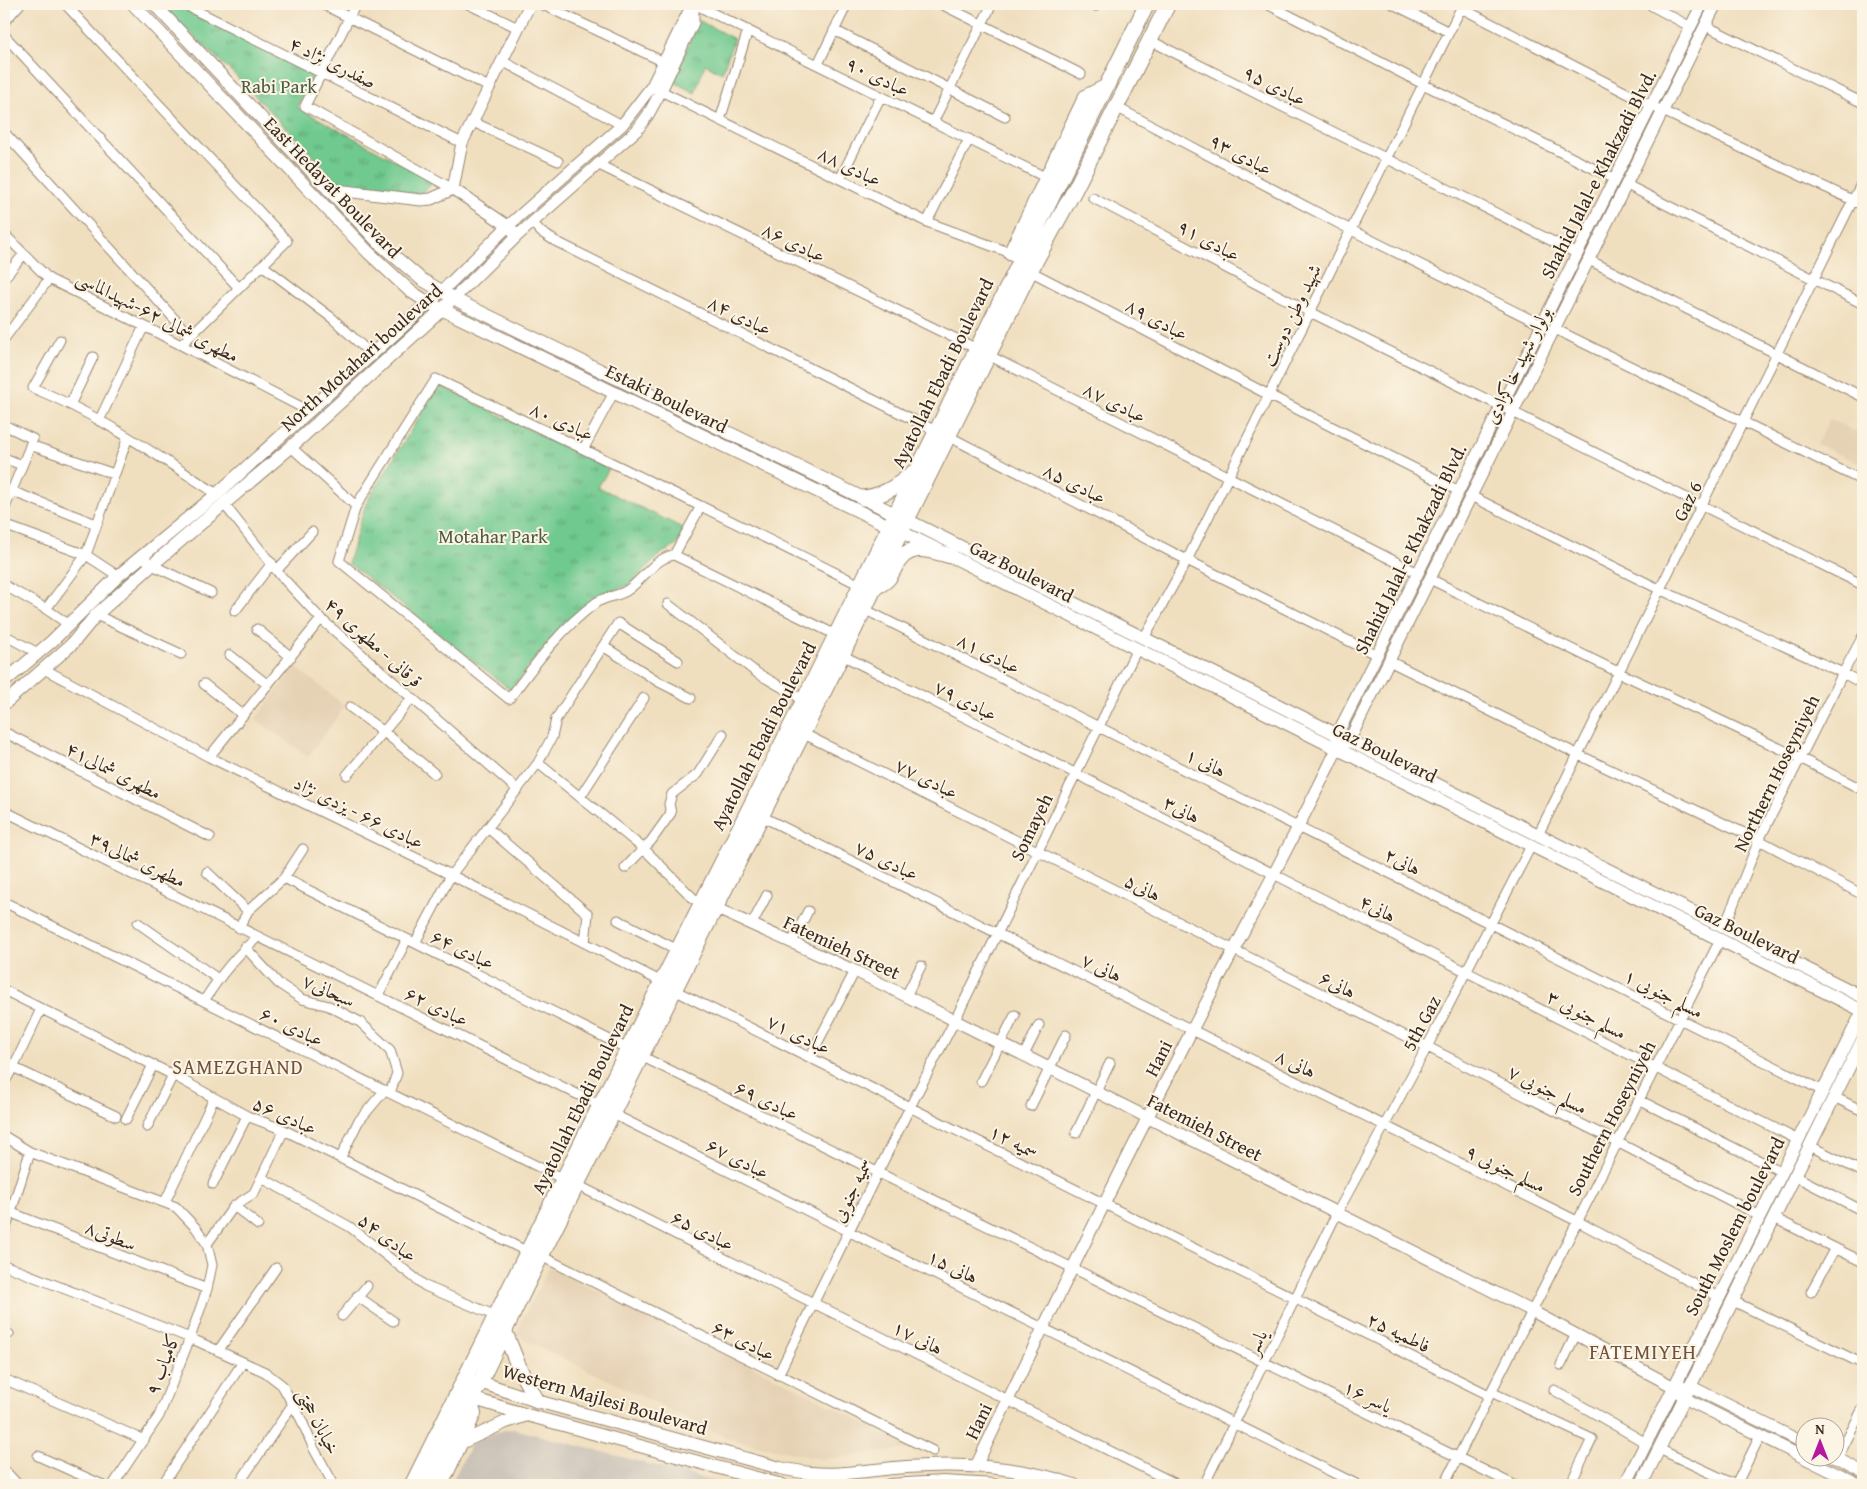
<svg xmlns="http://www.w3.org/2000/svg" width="1867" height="1489" font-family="'Gentium Book Plus',Amiri,serif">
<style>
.built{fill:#e5d1b4}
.industrial{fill:#cbc3b8}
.park{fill:url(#park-tufts);stroke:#567a56}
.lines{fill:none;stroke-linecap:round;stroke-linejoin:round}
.minor-casing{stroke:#96846e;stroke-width:11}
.tertiary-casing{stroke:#96846e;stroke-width:13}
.secondary-casing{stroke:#96846e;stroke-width:14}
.primary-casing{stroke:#96846e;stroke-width:17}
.minor{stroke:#fff;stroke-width:9}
.tertiary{stroke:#fff;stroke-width:11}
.secondary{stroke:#fff;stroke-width:12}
.primary{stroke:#fff;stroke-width:15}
.labels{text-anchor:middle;stroke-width:4;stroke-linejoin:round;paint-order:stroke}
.street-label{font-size:19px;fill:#3b2a1e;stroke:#fcf5e5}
.park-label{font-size:19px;fill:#4b5a40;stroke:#fcf5e5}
.neighbourhood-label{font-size:20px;letter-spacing:1px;fill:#72503c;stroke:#fcf5e5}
</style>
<defs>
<pattern id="park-tufts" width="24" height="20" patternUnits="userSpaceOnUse" patternTransform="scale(1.25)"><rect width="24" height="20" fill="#70c98f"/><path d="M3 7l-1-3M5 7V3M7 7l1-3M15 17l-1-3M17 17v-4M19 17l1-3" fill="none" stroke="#5da374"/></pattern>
</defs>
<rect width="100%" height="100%" fill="#fcf5e5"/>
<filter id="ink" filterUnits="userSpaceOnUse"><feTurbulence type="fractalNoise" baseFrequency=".02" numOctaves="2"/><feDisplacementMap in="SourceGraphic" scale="10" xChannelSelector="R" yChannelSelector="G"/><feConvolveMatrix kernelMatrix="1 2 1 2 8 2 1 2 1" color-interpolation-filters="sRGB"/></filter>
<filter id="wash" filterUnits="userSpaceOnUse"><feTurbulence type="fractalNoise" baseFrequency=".0096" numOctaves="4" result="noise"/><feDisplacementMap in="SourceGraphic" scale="20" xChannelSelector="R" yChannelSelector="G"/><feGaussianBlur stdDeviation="1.12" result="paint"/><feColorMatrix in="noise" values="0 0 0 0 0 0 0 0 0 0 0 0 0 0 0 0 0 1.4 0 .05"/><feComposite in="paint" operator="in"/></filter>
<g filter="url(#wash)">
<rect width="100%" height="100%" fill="#f0dfbf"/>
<!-- built -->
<path class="built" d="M 1829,419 L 1863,435 L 1863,466 L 1817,444 Z
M 295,666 L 345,706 L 308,757 L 256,719 Z
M 549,1267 L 795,1387 L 913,1448 L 845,1457 L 819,1459 L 730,1439 L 515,1335 Z"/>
<!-- industrial -->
<path class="industrial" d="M 514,1429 L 691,1475 L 726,1485 L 450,1485 L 470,1446 L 477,1440 L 500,1431 Z"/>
<!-- park -->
<path class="park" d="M 159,4 L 183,4 L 182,7 L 313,76 L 297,107 L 435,182 L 417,196 L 339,183 L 236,76 Z
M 698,20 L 734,39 L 722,73 L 705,64 L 695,93 L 674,82 Z
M 439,385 L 609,469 L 598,487 L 685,529 L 676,546 L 662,553 L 629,585 L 600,595 L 565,622 L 548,642 L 511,690 L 348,563 L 366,503 Z"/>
</g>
<g filter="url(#ink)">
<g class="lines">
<defs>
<path id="minor" d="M 65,4 L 287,241 L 181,345
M 193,4 L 191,8 L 462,143
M 322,4 L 489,87
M 356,4 L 305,106 L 453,189
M 468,4 L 518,28
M 541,4 L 664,62
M 694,4 L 1047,178
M 941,4 L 1081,74
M 1092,4 L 1096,6
M 1267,4 L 1423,84 L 1615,179
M 1393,4 L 1449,32
M 1652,6 L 1691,27
M 1461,8 L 1652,106 L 1863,205
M 4,22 L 20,4
M 1706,26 L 1863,103
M 834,30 L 1005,117
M 4,35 L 239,288
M 1149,40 L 1578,254
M 502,61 L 622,125
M 818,64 L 847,4
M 657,89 L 927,222 L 1011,253 L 1015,252
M 1116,107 L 1351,230 L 1542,325
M 720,120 L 748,30
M 473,122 L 558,161
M 933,122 L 992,4
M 4,132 L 190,336
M 597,164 L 977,349
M 840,179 L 881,96
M 1627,185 L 1863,304
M 1093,198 L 1310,312 L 1863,585
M 532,222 L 541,232 L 555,241 L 936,431
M 927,222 L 969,139
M 4,234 L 49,279 L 144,326 L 309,411
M 1589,260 L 1863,397
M 262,265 L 332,318 L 372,355
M 1030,271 L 1269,395 L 1459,491
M 4,278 L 24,254
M 1555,329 L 1863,481
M 4,339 L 49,279
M 60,340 L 33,388 C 98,414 158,456 217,494
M 988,355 L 1418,573
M 70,405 L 93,357
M 99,421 L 144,326
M 4,425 L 33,439 L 4,510
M 948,436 L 1187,560 L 1377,655
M 30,445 L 114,474
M 291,447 L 356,506
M 584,448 L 614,392
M 4,458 L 22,465
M 11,491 L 96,524
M 1471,496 L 1661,590 L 1843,673 L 1863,684
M 224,504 L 281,576 L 321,619 L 518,790
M 701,506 L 674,555 C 655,558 644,578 629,589 C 621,596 607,596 597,602 C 561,628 535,664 509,699 L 339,561 L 356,506 L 436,379 C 579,446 720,515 860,585
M 4,525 L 86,555 L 118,576
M 674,555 L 836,635
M 142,556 L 152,565 L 211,593
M 277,570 L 312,532
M 1430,579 L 1620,673 L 1800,758 L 1863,790
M 4,585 L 46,609 L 68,624
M 668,604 L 757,673 L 804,700
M 46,609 L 86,555 L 128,437
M 864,609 L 1823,1091
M 235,611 L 272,563
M 96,615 L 181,654
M 257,629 L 291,657
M 4,635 L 38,653
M 1144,638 L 1187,560 L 1463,4
M 603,646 L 659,682 L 691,698
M 230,655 L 268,685
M 842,655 L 1798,1140
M 1389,661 L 1579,755 L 1759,840 L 1863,895
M 44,669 L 209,757 L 451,875 L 662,982
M 204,684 L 243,715
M 350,707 L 384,732 L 435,774
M 4,732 L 210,837
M 802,733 L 1617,1142 L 1760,1216
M 209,757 L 321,619
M 538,763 L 644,849 L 694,899
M 347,775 L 412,698
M 580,797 L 644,698
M 4,811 L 601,1106
M 761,816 L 1577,1221 L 1719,1297
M 488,828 L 588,914 L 585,943
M 1538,835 L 1863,180
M 625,868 L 651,841 L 671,813 L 669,804 L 672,794 L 698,774 L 723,734
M 207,872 L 248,911
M 284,878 L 628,1049
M 4,902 L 565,1180
M 618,920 L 678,950
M 138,923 L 218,979
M 752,924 L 767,895
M 239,928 L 248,911 L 284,878 L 303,849
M 1724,928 L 1759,840 L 1843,673 L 1863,636
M 792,942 L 808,911
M 415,943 L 451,875 L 538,763 L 552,737 L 556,719 L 618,623 L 678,661
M 245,947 L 278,983 L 302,999 L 329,1006 L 360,1022 L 390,1050 L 397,1073 L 390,1093
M 4,990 L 173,1075 L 247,1116 L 284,1130 L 528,1252
M 674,990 L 1489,1395
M 379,995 L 407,939
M 906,996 L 921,966
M 204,1001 C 219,977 236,955 258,937
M 1024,1055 L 1039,1025
M 641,1056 L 1514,1485
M 810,1057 L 855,971
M 4,1063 L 116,1116
M 981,1081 L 1015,1015
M 4,1083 L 13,1068 L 41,1009
M 1834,1097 L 1863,1111
M 1639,1100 L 1782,1172
M 1031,1106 L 1066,1035
M 613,1114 L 1358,1485
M 126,1119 L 153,1065
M 147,1127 L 173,1075
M 1076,1133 L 1110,1063
M 4,1136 L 30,1152 L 176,1207 L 196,1228 L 207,1244 L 212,1265 L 207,1289 L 190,1338 L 159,1416 L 113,1485
M 1810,1146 L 1863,1172
M 340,1159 L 358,1122 L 385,1090
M 1795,1176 L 1863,1211
M 262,1178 L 350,1227 L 425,1286 L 496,1316
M 213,1184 L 247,1116
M 577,1185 L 1178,1485
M 165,1202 L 214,1098
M 234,1206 L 258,1225
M 4,1210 L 207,1289
M 1774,1218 L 1863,1262
M 4,1234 L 30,1152
M 207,1244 L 234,1206 L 254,1193 L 284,1130
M 541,1256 L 933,1451
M 4,1265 L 190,1338 L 265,1372 L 282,1385 L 301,1419 L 314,1449 L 334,1485
M 1811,1292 L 1835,1248
M 357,1296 L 393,1321
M 1733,1301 L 1863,1364
M 342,1316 L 367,1286
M 4,1332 L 9,1334
M 218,1351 L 276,1268
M 1561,1365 L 1576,1334
M 778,1375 L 910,1107 L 955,1020 L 1137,649
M 4,1379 L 144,1440
M 1554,1390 L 1646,1443
M 1491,1392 L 1592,1439 L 1570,1485
M 1659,1449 L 1736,1485 L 1760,1436
M 38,1456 L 103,1485
M 1837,1459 L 1863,1408
M 162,1485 L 243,1362
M 238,1485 L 293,1404
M 1204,1485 L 1337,1213 L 1427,1047 L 1531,846
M 1444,1485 L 1720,940"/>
<path id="tertiary" d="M 328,189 L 421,200 L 431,199 L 453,189
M 453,189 L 462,143 L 530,4
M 453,189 L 508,226 L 513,231
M 442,291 L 508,226 L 622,125 L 652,86 L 692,5
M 454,298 L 517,236 L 637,130 L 648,115 L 661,91 L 693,23 L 693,4
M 1343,745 L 1349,741 L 1716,4
M 715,908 L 855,971 L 904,995 L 1532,1311 L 1674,1387 L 1684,1398 L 1859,1485
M 1681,1387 L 1690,1386 L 1804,1443
M 1832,1456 L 1863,1472
M 976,1466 C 1046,1321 1117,1176 1191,1032 C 1239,938 1291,845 1337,749 L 1337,735 L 1702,4"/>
<path id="secondary" d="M 133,4 L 368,252 L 410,291 L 429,303 L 951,556 L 1863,1011
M 154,4 L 379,243 L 421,279 L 464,304 L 863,498 L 1863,997
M 4,682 L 52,641 L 118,576 L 217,494 L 435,297
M 4,704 L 72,644 L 96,615 L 152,565 L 291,447 L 448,304
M 463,1442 L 506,1422 L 527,1415
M 442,1485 L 475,1414 L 471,1398
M 782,1485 L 527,1415 L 471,1398 L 462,1384 L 480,1382 L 537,1401 L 780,1468 C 790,1470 801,1472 811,1473 C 842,1476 875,1469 906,1467 C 962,1463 1021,1466 1074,1485
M 889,1485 L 943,1482 L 994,1485
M 1625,1485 L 1863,1011
M 1641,1485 L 1863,1039"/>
<path id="primary" d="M 1011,253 L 1086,97 L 1106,87
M 863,498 C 883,496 898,486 914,472
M 879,585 C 888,581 891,575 895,567 C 908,541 928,550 951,556
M 504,1330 L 520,1370 L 537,1401
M 4,1474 L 14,1485
M 412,1485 L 628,1049 L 804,700 L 1147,4
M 428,1485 L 480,1382 L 530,1278 L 842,655 L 873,591 L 884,566 L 1030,271 L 1075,189 L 1168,4"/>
</defs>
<!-- minor casing -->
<use href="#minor" class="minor-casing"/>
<!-- tertiary casing -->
<use href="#tertiary" class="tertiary-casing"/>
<!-- secondary casing -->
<use href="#secondary" class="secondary-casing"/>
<!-- primary casing -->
<use href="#primary" class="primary-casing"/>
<!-- minor -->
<use href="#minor" class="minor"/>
<!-- tertiary -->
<use href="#tertiary" class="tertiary"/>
<!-- secondary -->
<use href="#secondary" class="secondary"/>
<!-- primary -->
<use href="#primary" class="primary"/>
</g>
</g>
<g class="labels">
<!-- street labels -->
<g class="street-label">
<text transform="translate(333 62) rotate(26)" y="7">صفدری نژاد ۴</text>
<text transform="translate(878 76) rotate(26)" y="7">عبادی ۹۰</text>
<text transform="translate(1275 85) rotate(27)" y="7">عبادی ۹۵</text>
<text transform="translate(1241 154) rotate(28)" y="7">عبادی ۹۳</text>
<text transform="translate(850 166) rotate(26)" y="7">عبادی ۸۸</text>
<text transform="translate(1598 174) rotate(-63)" y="7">Shahid Jalal-e Khakzadi Blvd.</text>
<text transform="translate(333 187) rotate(46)" y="7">East Hedayat Boulevard</text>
<text transform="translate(1209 240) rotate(28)" y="7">عبادی ۹۱</text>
<text transform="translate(794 242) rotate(26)" y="7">عبادی ۸۶</text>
<text transform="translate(740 315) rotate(26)" y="7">عبادی ۸۴</text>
<text transform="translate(1291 315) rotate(-64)" y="7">شهید وطن دوست</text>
<text transform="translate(158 316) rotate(27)" y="7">مطهری شمالی ۶۲-شهیدالماسی</text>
<text transform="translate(1157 319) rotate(28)" y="7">عبادی ۸۹</text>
<text transform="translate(361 357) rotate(-42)" y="7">North Motahari boulevard</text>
<text transform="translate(1517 365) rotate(-64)" y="7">بولوار شهید خاکزادی</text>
<text transform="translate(942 373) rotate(-64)" y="7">Ayatollah Ebadi Boulevard</text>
<text transform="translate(667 398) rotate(26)" y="7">Estaki Boulevard</text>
<text transform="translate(1115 402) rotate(27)" y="7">عبادی ۸۷</text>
<text transform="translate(562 421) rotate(25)" y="7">عبادی ۸۰</text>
<text transform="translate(1075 483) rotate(27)" y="7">عبادی ۸۵</text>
<text transform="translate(1687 501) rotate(-64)" y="7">Gaz 6</text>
<text transform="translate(1410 549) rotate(-64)" y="7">Shahid Jalal-e Khakzadi Blvd.</text>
<text transform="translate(1022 571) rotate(27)" y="7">Gaz Boulevard</text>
<text transform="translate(374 642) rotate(42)" y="7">قرقانی - مطهری ۴۹</text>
<text transform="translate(989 653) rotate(27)" y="7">عبادی ۸۱</text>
<text transform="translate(966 700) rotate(27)" y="7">عبادی ۷۹</text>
<text transform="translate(763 736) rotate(-63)" y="7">Ayatollah Ebadi Boulevard</text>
<text transform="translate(1385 752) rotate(26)" y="7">Gaz Boulevard</text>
<text transform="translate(1206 762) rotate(27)" y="7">هانی ۱</text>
<text transform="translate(114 770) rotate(27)" y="7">مطهری شمالی۴۱</text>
<text transform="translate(1776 773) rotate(-64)" y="7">Northern Hoseyniyeh</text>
<text transform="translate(927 778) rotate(27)" y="7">عبادی ۷۷</text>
<text transform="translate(1182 809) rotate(27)" y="7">هانی۳</text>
<text transform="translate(359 812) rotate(26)" y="7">عبادی ۶۶ - یزدی نژاد</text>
<text transform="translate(1031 827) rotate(-64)" y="7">Somayeh</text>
<text transform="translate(138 859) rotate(26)" y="7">مطهری شمالی۳۹</text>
<text transform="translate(887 860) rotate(26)" y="7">عبادی ۷۵</text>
<text transform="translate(1403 861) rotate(27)" y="7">هانی۲</text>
<text transform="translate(1143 887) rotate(27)" y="7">هانی۵</text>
<text transform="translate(1378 908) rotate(27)" y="7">هانی۴</text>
<text transform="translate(1747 933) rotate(26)" y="7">Gaz Boulevard</text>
<text transform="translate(842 947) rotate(25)" y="7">Fatemieh Street</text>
<text transform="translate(463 949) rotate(26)" y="7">عبادی ۶۴</text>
<text transform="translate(1102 967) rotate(26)" y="7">هانی ۷</text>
<text transform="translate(1338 984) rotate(27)" y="7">هانی۶</text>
<text transform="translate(329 990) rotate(24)" y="7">سبحانی۷</text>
<text transform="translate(1664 993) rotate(27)" y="7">۱ مسلم جنوبی</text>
<text transform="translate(437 1006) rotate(26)" y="7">عبادی ۶۲</text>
<text transform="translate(1587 1014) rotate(27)" y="7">مسلم جنوبی ۳</text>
<text transform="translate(1421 1023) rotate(-62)" y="7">5th Gaz</text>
<text transform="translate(292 1026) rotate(26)" y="7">عبادی ۶۰</text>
<text transform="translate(799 1034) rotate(26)" y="7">عبادی ۷۱</text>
<text transform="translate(1158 1058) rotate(-63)" y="7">Hani</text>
<text transform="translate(1296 1063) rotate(26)" y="7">هانی ۸</text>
<text transform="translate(1548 1089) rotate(27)" y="7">مسلم جنوبی ۷</text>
<text transform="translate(582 1099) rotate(-64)" y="7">Ayatollah Ebadi Boulevard</text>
<text transform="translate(767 1100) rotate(26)" y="7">عبادی ۶۹</text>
<text transform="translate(285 1115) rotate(24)" y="7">عبادی ۵۶</text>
<text transform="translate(1611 1118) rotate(-63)" y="7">Southern Hoseyniyeh</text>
<text transform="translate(1205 1127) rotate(27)" y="7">Fatemieh Street</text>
<text transform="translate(1014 1141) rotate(27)" y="7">سمیه ۱۲</text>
<text transform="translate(738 1158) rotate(27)" y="7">عبادی ۶۷</text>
<text transform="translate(1506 1168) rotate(26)" y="7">مسلم جنوبی ۹</text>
<text transform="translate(851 1190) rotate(-64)" y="7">سمیه جنوبی</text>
<text transform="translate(1734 1226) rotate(-63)" y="7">South Moslem boulevard</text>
<text transform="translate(703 1230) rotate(27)" y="7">عبادی ۶۵</text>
<text transform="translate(111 1235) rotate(21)" y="7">سطوتی۸</text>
<text transform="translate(388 1237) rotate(37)" y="7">عبادی ۵۴</text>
<text transform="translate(953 1266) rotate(26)" y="7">هانی ۱۵</text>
<text transform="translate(1399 1332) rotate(26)" y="7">فاطمیه ۲۵</text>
<text transform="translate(918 1337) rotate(27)" y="7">هانی ۱۷</text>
<text transform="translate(744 1340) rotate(27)" y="7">عبادی ۶۳</text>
<text transform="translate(1256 1342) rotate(-64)" y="7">یاسر</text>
<text transform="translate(162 1364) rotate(-69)" y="7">کامیاب ۹</text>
<text transform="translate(1368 1396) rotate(26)" y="7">یاسر ۱۶</text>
<text transform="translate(605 1399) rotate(16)" y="7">Western Majlesi Boulevard</text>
<text transform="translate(319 1421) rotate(63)" y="7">خیابان حجتی</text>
<text transform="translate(978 1421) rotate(-64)" y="7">Hani</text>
</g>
<!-- park labels -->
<g class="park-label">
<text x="279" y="93">Rabi Park</text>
<text x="493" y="543">Motahar Park</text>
</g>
<!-- neighbourhood labels -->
<g class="neighbourhood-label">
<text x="238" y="1074">SAMEZGHAND</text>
<text x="1643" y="1359">FATEMIYEH</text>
</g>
</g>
<!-- margin -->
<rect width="1867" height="1489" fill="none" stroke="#fcf5e5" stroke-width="20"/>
<!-- north arrow -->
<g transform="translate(1820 1442)"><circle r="24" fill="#fcf5e5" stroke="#afa495"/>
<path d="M0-4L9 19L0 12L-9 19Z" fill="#b5179e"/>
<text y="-8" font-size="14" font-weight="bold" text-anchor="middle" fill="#3b2a1e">N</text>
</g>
</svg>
